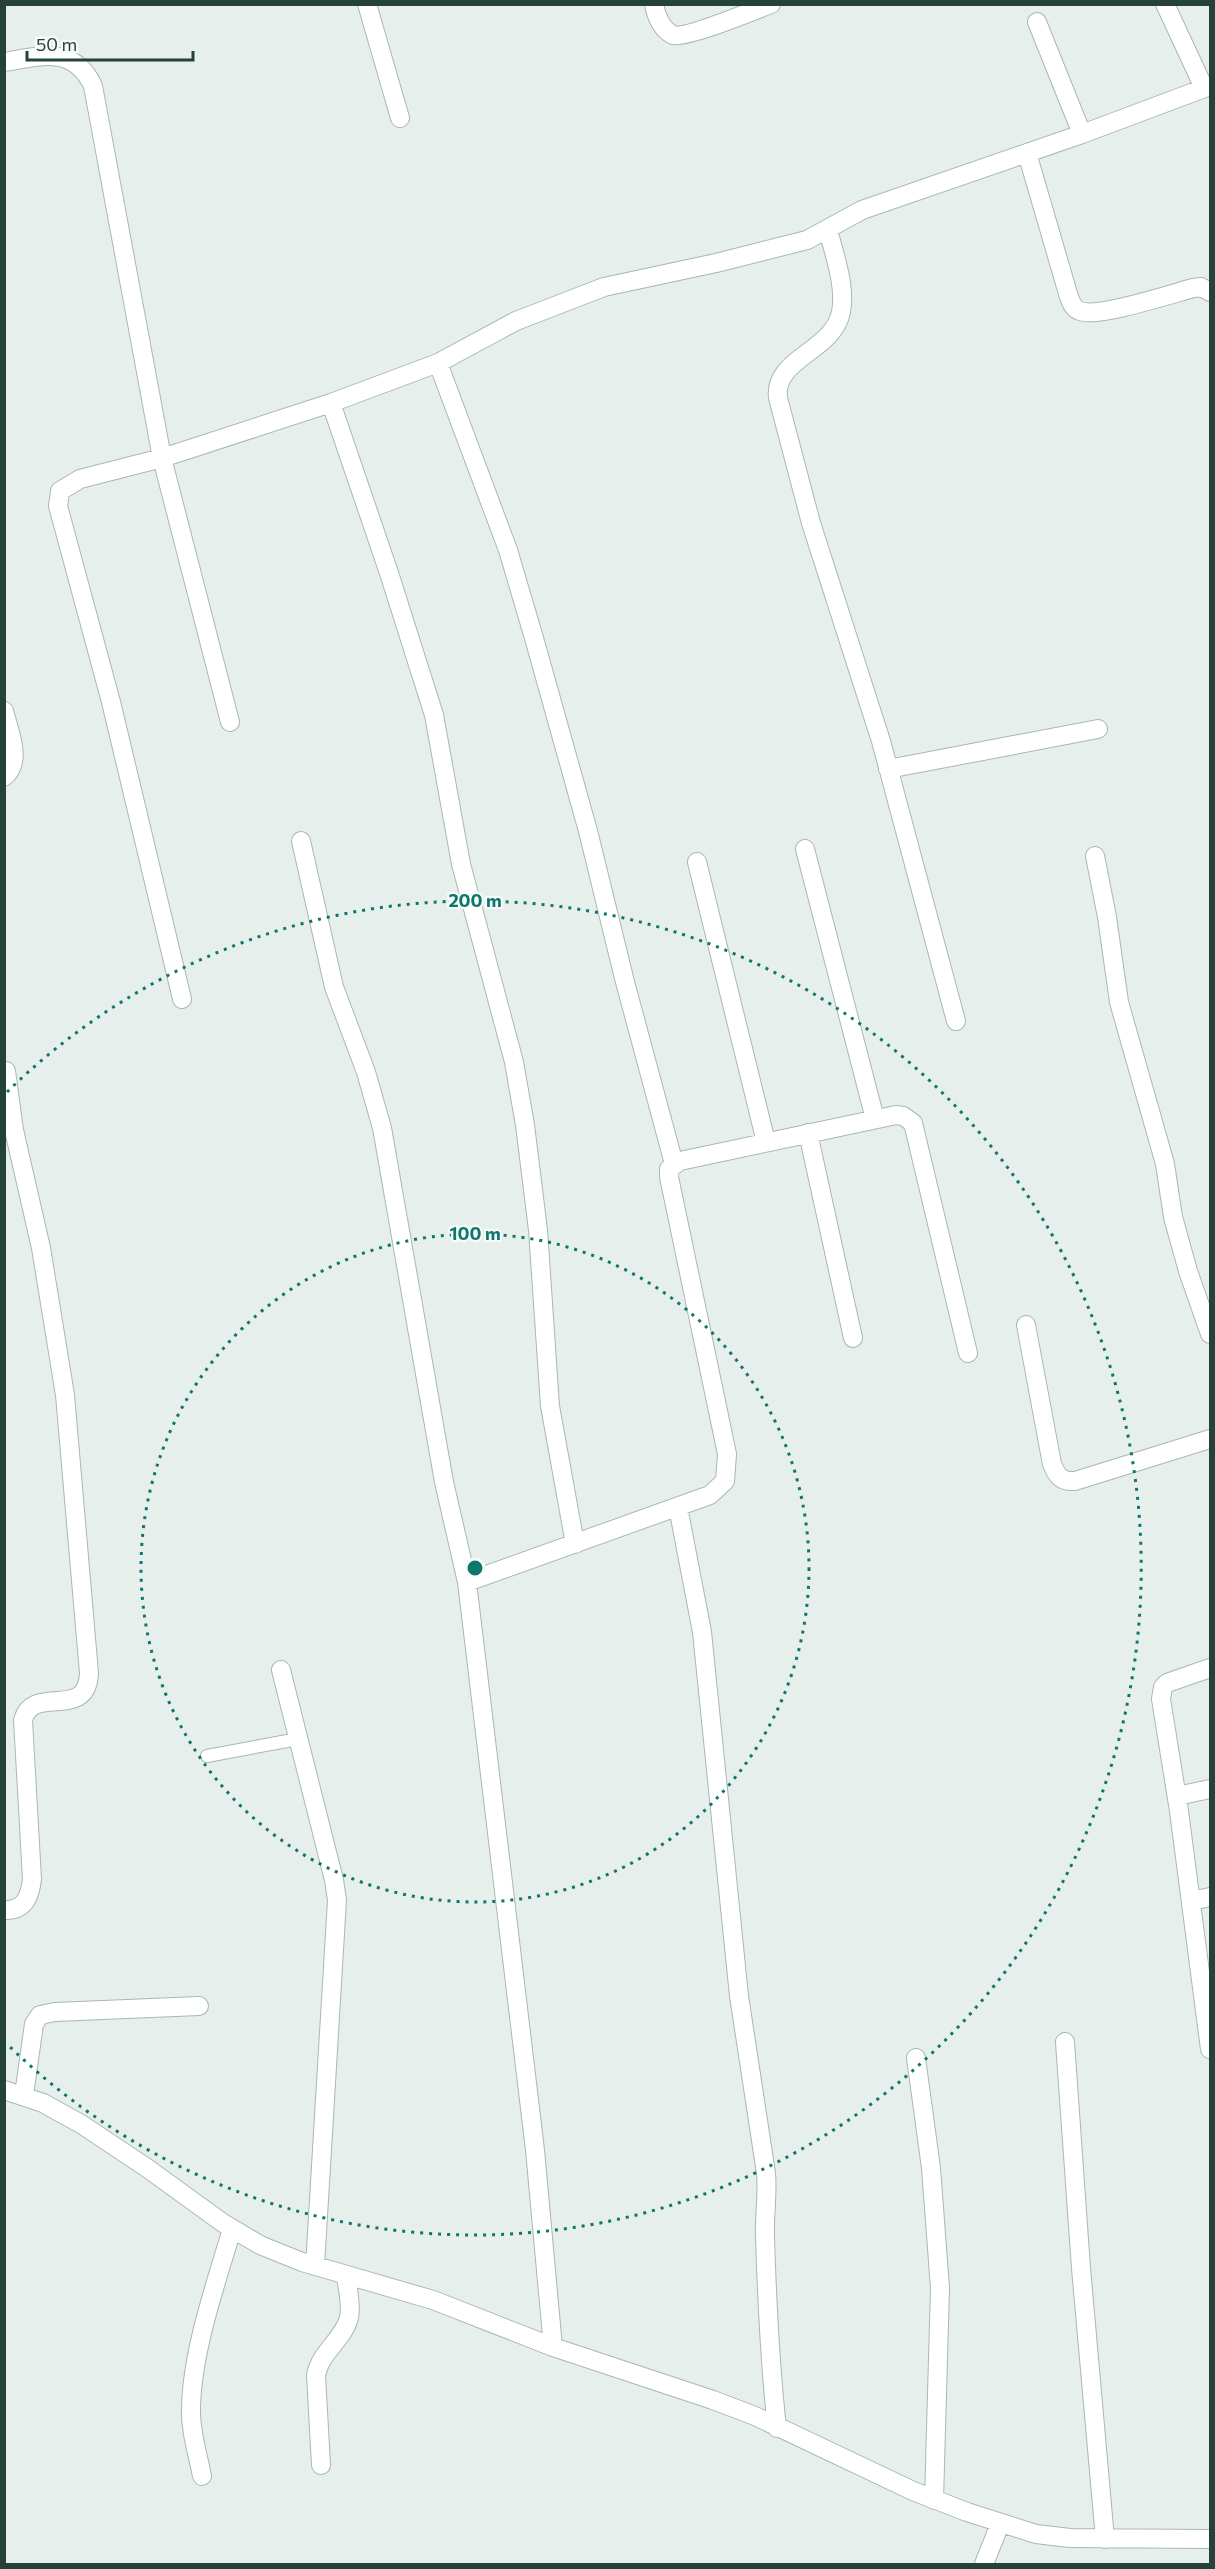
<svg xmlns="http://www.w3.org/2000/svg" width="1215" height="2569" font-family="Commissioner,sans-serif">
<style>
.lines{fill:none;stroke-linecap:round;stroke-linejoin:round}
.lane-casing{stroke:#a8b8b2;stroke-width:14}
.street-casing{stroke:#a8b8b2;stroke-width:20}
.lane{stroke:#fff;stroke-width:12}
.street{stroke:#fff;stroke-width:18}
.ring{fill:none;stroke:#0f766e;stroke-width:3;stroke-dasharray:3 6}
.centre{fill:#0f766e;stroke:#f7fbf9;stroke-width:3}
.ring-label{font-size:18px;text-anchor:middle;font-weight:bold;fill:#0f766e;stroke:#f7fbf9;stroke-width:4.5;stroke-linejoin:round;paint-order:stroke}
</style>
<rect width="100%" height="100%" fill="#e6efeb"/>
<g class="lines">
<defs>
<path id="lane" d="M 207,1756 L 298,1739"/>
<path id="street" d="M 367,4 L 400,118
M 654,4 C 656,16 662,30 673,35 C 685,39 755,10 771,4
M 1165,4 L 1204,88
M 1037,22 L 1082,134
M 4,62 C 41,56 74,45 93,86 L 162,458 L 230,722
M 1027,153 L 1069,297 C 1071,302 1073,309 1080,311 C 1098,318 1171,294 1193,288 L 1201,287 L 1210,292
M 828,229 C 834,255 846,285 841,312 C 833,352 773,358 778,398 L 811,523 L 881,741 L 956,1021
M 438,363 L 508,550 L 534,638 L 588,831 L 625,982 L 674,1164
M 331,403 L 389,573 L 434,715 L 461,864 L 514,1062 L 525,1125 L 538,1230 L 550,1406 L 575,1544
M 4,711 C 9,731 23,762 4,777
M 888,769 L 1098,729
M 301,841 L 334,987 L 366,1072 L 382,1128 L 444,1482 L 467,1582 L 535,2150 L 553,2347
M 805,849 L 875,1119
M 1095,856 L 1107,917 L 1119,1002 L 1165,1164 L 1173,1217 L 1188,1271 L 1210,1334
M 697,862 L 766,1142
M 182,999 L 111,702 L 58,506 L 60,491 L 80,479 L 162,458 L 331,403 L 438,363 L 516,321 L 604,287 L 716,263 L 807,240 L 862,210 L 1082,134 L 1210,86
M 808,1133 L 853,1338
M 1026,1325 L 1052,1464 C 1057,1476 1061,1482 1075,1481 L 1210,1439
M 678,1507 L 702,1632 L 739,1996 L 766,2173 C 768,2195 764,2216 765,2238 C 767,2301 770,2365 777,2428
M 467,1582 L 710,1495 L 725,1481 L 727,1454 L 669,1177 L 669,1169 L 680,1161 L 896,1115 L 903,1116 L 913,1123 L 968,1353
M 1210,1668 L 1167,1683 L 1163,1687 L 1161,1699 L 1179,1811 L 1210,2049
M 281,1670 L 334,1880 L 337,1900 L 315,2266
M 1177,1796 L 1210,1789
M 1191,1901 L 1210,1897
M 4,1910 C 25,1911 30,1896 32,1879 L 23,1720 C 33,1683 87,1722 89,1673 L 65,1395 L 41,1248 L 14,1130 L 6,1071
M 1065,2042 L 1081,2268 L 1105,2539
M 916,2058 L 931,2168 L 940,2288 L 934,2500
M 4,2090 L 43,2103 L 81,2124 L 147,2168 L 223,2223 L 260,2245 L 302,2262 L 433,2300 L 553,2347 L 713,2400 L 755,2416 L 913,2491 L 967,2512 L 1036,2534 L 1070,2538 L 1210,2539
M 24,2095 L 34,2024 L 40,2015 L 55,2012 L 199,2006
M 321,2465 L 316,2375 C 321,2351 343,2340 349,2318 C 352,2304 347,2288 346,2275
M 202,2476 C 198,2455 190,2430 191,2408 C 192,2351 216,2283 232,2229
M 984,2564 L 1000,2524"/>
</defs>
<!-- lane casing -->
<use href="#lane" class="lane-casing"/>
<!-- street casing -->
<use href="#street" class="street-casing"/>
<!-- lane -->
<use href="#lane" class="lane"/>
<!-- street -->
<use href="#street" class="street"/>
</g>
<!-- distance rings -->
<g class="ring">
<circle cx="475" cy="1568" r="334"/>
<path d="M7 1092A667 667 0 1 1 7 2044"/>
</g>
<circle cx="475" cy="1568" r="9" class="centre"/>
<g class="ring-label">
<text x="475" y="907">200 m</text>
<text x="475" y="1240">100 m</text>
</g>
<!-- border -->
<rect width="1215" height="2569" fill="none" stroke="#24423a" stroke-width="12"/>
<!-- scale -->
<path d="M27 51v9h166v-9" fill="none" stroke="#24423a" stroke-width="3"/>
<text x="36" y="51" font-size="18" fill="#24423a" stroke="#f7fbf9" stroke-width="4.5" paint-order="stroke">50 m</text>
</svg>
